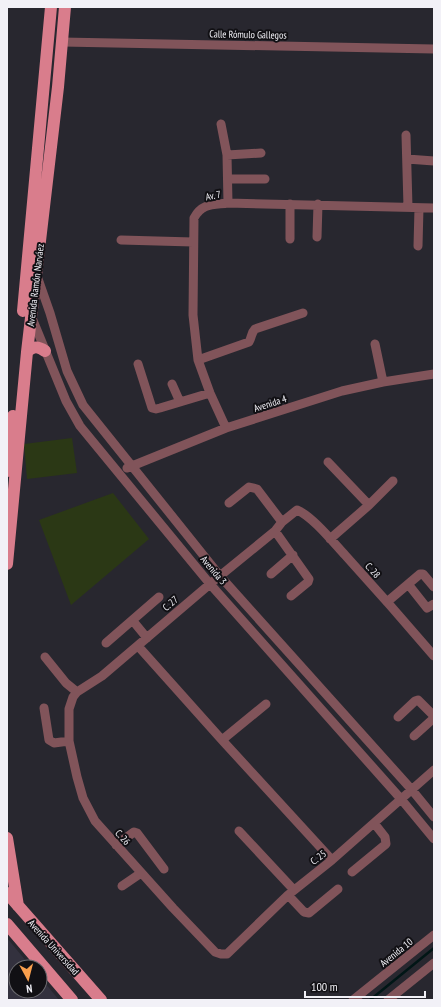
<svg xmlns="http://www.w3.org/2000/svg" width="441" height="1007" font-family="'PT Sans Narrow',sans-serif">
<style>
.built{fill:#33313e}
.green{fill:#2b3815}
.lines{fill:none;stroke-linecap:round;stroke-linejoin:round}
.stream{stroke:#011616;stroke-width:2.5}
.street{stroke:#81545a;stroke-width:9}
.primary{stroke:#d97d8c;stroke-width:12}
.labels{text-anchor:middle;stroke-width:4;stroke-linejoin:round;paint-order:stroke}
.street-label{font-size:10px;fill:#f2f1f7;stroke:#111014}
</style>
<rect width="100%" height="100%" fill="#28272f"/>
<!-- built -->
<path class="built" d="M 7,938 L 31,967 L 16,967 L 16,991 L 40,991 L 40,977 L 59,1000 L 7,1000 Z"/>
<!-- green -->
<path class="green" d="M 72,438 L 77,473 L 27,479 L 24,444 Z
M 113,493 L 149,539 L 71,605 L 39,520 Z"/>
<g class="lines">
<!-- stream -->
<path class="stream" d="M 370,1000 L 434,948"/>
<!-- street -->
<path class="street" d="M 62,42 L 434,49
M 221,124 L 227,155 L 228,203
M 406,135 L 408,207
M 227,155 L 261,153
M 407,159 L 434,161
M 228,179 L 265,179
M 317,237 L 318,204
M 290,239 L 290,204
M 121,240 L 193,242
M 418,246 L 419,208
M 37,276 L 50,313 L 67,371 L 83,405 L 220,576 L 412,790 L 434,817
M 32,318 L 66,401 L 80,426 L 210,584 L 401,799 L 434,839
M 375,344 L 383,382
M 198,360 L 249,342 C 252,337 251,333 255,329 L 303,313
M 138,364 L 152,408 L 156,409 L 160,408 L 210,393
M 172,384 L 180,402
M 226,428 L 210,393 L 198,360 L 193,315 L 194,218 C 202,203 213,205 228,203 L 434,208
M 328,462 L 369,505
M 127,468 L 226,428 L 342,391 L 383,382 L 434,374
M 229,503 L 249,487 L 257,489 L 282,522
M 275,531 L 309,579 L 308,582 L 291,596
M 330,539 L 369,505 L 393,481
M 271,574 L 293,555
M 408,584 L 427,608 L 434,604
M 387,602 L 420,574 L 423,574 L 434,587
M 133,621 L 147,638
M 106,643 L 159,597
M 138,646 L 222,740 L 332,860
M 434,656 C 405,622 375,588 345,555 C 333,542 312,516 297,510 L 282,522 L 275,531 L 210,584 L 102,676 L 77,692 L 73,697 L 69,709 L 69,741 L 77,777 L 83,798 L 95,821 L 173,908 L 215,952 L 221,954 L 227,954 L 288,895 L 332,860 L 434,770
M 45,657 L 66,683 L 77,692
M 44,708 L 49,740 L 54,743 L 69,741
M 398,717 L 415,701 L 418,700 L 434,716
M 414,736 L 434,718
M 222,740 L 266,704
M 239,831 L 294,890
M 116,845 L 134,832 L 137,833 L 164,869
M 352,872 L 386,844 L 385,837 L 374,823
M 122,886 L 141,873
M 288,895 L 304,912 L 309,913 L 338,889
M 353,1000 L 434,935
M 388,1000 L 434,963"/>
<!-- primary -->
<path class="primary" d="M 23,311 L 51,7
M 27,352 C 33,346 38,346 45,351
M 7,471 L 13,416
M 7,564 L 27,352 L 58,87 L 65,7
M 7,838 L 18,906
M 7,893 L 101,1000
M 7,924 L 72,1000"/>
</g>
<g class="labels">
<!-- street labels -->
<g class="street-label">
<text transform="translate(248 34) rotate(1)" y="4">Calle Rómulo Gallegos</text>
<text transform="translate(213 195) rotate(-11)" y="4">Av. 7</text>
<text transform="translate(35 285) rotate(-83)" y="4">Avenida Ramón Narváez</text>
<text transform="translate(270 403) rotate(-18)" y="4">Avenida 4</text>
<text transform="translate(214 570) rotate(50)" y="4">Avenida 3</text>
<text transform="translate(373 570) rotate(48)" y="4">C. 28</text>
<text transform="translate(170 603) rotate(-40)" y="4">C. 27</text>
<text transform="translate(123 837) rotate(48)" y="4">C. 26</text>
<text transform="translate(318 857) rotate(-38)" y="4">C. 25</text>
<text transform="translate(54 947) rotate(48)" y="4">Avenida Universidad</text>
<text transform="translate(396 952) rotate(-39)" y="4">Avenida 10</text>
</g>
</g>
<!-- border -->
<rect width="441" height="1007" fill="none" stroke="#f2f1f7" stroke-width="16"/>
<!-- north arrow -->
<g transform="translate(28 979) rotate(173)"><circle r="19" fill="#111014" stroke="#6b6a6f"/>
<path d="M0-3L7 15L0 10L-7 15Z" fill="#f99f4d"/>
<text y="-6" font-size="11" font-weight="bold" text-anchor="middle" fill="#f2f1f7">N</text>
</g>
<!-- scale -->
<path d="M305 991v6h120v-6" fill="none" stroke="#f2f1f7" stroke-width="2"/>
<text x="311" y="991" font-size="12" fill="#f2f1f7" stroke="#111014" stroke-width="3" paint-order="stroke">100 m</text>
</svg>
